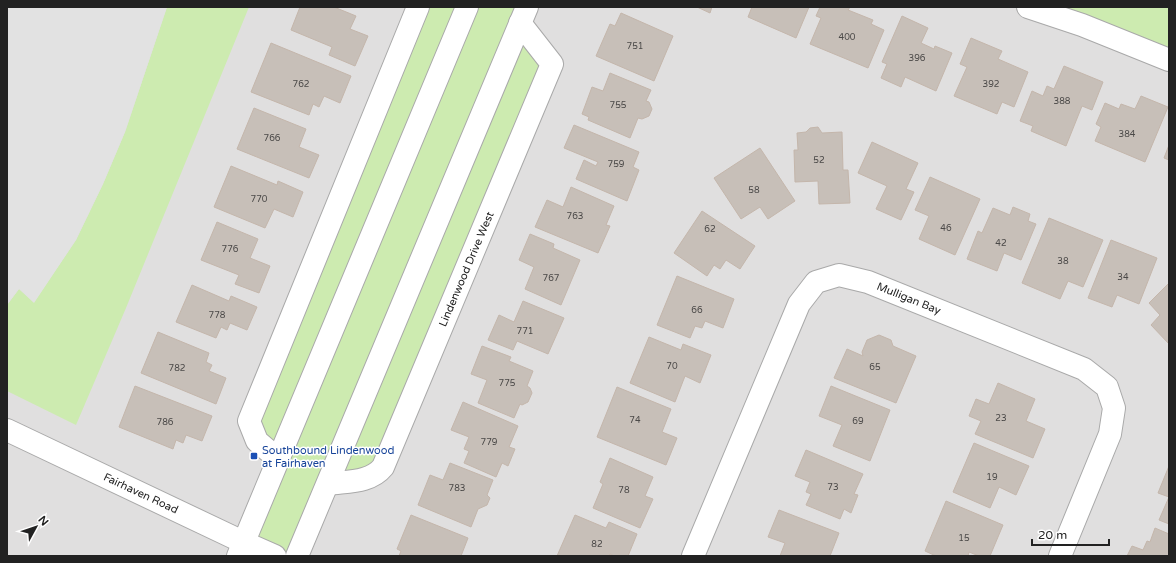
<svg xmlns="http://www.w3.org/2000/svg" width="1176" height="563" font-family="'Varela Round',sans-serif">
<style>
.residential{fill:#e0dfdf}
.grass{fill:#cdebb0}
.parking{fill:#e2e2e2}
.building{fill:#c7bfb8;stroke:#c4b6ab}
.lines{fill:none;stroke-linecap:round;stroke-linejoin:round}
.minor-casing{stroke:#a9a9a9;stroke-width:24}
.tertiary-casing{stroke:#a9a9a9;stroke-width:24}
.minor{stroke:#fff;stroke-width:22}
.tertiary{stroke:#fff;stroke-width:22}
.transit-dot{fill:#1a4fb4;stroke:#fff;stroke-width:1.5}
.labels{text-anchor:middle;stroke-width:3;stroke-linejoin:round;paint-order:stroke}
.number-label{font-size:9px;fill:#4b4948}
.street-label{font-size:11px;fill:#222;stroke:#fff}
.transit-label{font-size:11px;fill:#164399;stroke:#fff;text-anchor:start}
</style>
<rect width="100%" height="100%" fill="#f2efe9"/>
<!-- residential -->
<path class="residential" d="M 7,7 L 467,7 L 238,556 L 7,556 Z
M 527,7 L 1169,7 L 1169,556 L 297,556 Z"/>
<!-- grass -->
<path class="grass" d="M 167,7 L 249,7 L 126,308 L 76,425 L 7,391 L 7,305 L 19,289 L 34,302 L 76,240 L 103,184 L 125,132 Z
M 418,7 L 527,7 L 520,23 L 552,64 L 383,467 L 328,484 L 297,556 L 238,556 L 278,459 L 249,421 Z
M 1028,7 L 1169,7 L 1169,60 Z"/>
<!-- parking -->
<path class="parking" d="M 7,7 L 167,7 L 125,132 L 103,184 L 76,240 L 34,303 L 19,289 L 7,305 Z"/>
<!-- building -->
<path class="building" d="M 300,7 L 334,7 L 356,16 L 350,29 L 368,36 L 355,66 L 329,55 L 332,47 L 291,30 Z
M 697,7 L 712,7 L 710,13 Z
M 752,7 L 809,7 L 796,38 L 748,17 Z
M 820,7 L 850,7 L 848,10 L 873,20 L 871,24 L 884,30 L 868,68 L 810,44 L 821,18 L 816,16 Z
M 621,13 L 673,36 L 654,81 L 596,56 L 610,24 L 615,26 Z
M 902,16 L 928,28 L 921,43 L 934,49 L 935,46 L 952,53 L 936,91 L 905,77 L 901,87 L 881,78 L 887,64 L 882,62 Z
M 971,38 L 1002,51 L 998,59 L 1028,72 L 1014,107 L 1002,102 L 997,114 L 954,96 L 967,67 L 960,64 Z
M 271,43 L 351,76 L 340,103 L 324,96 L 319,107 L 313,104 L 309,115 L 251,92 Z
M 1064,66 L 1103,82 L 1092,110 L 1082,106 L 1066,146 L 1031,131 L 1033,126 L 1020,121 L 1032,91 L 1043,96 L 1047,86 L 1054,89 Z
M 610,73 L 651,90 L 646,101 L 649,102 L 652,109 L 649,116 L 642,119 L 638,118 L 630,138 L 588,120 L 589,117 L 582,114 L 592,87 L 603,91 Z
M 1141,96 L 1168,107 L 1145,162 L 1095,141 L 1101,127 L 1096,124 L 1105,103 L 1119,109 L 1121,104 L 1135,109 Z
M 254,108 L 306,129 L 299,147 L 319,155 L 309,178 L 237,149 Z
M 574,125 L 639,152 L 633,167 L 639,170 L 627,201 L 576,179 L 584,160 L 596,166 L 598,162 L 564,148 Z
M 818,127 L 822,133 L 842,132 L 843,170 L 848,170 L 850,203 L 819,204 L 818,181 L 795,182 L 794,150 L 798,150 L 797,133 L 806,132 L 810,128 Z
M 872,142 L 918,163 L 906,189 L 914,192 L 901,220 L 876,209 L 887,186 L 858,173 Z
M 1169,145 L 1169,160 L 1164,158 Z
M 760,148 L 795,201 L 768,219 L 760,207 L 741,219 L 714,178 Z
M 231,166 L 277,185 L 278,181 L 303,192 L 293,217 L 274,209 L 265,228 L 214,207 Z
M 930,177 L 980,199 L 955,255 L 919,239 L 929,216 L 915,210 Z
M 571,187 L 614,206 L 606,225 L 610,226 L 598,253 L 535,227 L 547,200 L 563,207 Z
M 1013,207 L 1030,214 L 1028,221 L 1036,224 L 1021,260 L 1004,253 L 997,271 L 967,259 L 978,231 L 982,233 L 993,208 L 1010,215 Z
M 702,211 L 755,246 L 740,269 L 726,260 L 720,269 L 714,265 L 707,276 L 674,253 Z
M 1049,218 L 1103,240 L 1083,287 L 1068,281 L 1060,299 L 1022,283 Z
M 217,222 L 258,239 L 250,258 L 270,266 L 259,293 L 235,284 L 239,275 L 201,260 Z
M 530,234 L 554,244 L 553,248 L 580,260 L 561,305 L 525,289 L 534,267 L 519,260 Z
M 1111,240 L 1157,258 L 1139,304 L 1117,295 L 1112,307 L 1088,298 Z
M 677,276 L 734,299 L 723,328 L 705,321 L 702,328 L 695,326 L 690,338 L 657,325 Z
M 1169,283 L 1169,344 L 1151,325 L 1160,315 L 1149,303 Z
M 192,285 L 229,301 L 231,296 L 257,307 L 247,330 L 230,323 L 227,330 L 221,327 L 216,338 L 176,322 Z
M 523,301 L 564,318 L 548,354 L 517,341 L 513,350 L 488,340 L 499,315 L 514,322 Z
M 158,332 L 209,353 L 206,362 L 212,365 L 209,371 L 226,378 L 216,404 L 141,373 Z
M 879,335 L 891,340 L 893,346 L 916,356 L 896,403 L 834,378 L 847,349 L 863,356 L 862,352 L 867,340 Z
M 649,337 L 681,350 L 683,344 L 711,355 L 700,383 L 685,376 L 675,402 L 630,383 Z
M 482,346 L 511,357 L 509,361 L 533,371 L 527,386 L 530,388 L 532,393 L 528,402 L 522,405 L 520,404 L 514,418 L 478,403 L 487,380 L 471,374 Z
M 998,383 L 1035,399 L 1026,421 L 1045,429 L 1033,458 L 975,434 L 981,421 L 969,416 L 976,399 L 989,404 Z
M 135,386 L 212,416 L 202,441 L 186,435 L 183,443 L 176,440 L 173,449 L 119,427 Z
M 831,386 L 890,410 L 870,461 L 833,446 L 842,425 L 819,416 Z
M 617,387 L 671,409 L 662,432 L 677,438 L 666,465 L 597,437 Z
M 463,402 L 518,426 L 509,447 L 515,449 L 508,466 L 502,463 L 496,477 L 464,463 L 469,451 L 464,449 L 469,437 L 451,430 Z
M 974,443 L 1029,466 L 1016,495 L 999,487 L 990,508 L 953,492 Z
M 806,450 L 863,474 L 854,494 L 858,495 L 851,513 L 844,509 L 840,519 L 806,505 L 811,494 L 806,492 L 810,482 L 795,476 Z
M 610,458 L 653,477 L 645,496 L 653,499 L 640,528 L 593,508 L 603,484 L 600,482 Z
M 450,463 L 493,480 L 487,495 L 490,498 L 487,505 L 478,509 L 471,527 L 418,505 L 430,475 L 443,480 Z
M 1169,466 L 1169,524 L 1159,520 L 1169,497 L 1158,493 Z
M 946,501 L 1003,525 L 990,556 L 979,556 L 969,552 L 968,556 L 936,556 L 925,551 Z
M 779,510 L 839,533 L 830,556 L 780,556 L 785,543 L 768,537 Z
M 411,515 L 468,538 L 461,556 L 399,556 L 401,551 L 397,549 Z
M 575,515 L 606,528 L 609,522 L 637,534 L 628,556 L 614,556 L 610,554 L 609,556 L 557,556 Z
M 1155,528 L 1169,534 L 1169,556 L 1127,556 L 1132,546 L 1143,550 L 1147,541 L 1150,542 Z"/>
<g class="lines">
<defs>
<path id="minor" d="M 1028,7 L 1082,25 L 1169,60
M 7,430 L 243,542 L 275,556
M 278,459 L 257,441 L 249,421 L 418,7
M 328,484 C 347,481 370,483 383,467 L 552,64 L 520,23
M 693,556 L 799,304 L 816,282 L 839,275 L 868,282 L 1084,369 L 1107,387 L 1114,408 L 1110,434 L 1060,556"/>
<path id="tertiary" d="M 238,556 L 467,7
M 297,556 L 527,7"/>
</defs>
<!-- minor casing -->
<use href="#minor" class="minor-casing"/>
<!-- tertiary casing -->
<use href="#tertiary" class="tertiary-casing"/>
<!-- minor -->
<use href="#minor" class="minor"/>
<!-- tertiary -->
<use href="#tertiary" class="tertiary"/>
</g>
<!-- markers -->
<rect class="transit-dot" x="250" y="452" width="8" height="8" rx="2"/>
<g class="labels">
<!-- number labels -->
<g class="number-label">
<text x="847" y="40">400</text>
<text x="635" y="49">751</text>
<text x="917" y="61">396</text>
<text x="301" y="87">762</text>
<text x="991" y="87">392</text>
<text x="1062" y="104">388</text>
<text x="618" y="108">755</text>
<text x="1127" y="137">384</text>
<text x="272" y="141">766</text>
<text x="819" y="163">52</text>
<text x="616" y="167">759</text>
<text x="754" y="193">58</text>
<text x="259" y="202">770</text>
<text x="575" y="219">763</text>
<text x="946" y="231">46</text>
<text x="710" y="232">62</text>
<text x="1001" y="246">42</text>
<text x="230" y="252">776</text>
<text x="1063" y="264">38</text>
<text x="1123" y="280">34</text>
<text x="551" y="281">767</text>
<text x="697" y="313">66</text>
<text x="217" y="318">778</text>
<text x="525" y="334">771</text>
<text x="672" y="369">70</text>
<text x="875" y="370">65</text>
<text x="177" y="371">782</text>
<text x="507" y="386">775</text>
<text x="1001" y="421">23</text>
<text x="635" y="423">74</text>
<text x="858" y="424">69</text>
<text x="165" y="425">786</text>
<text x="489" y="445">779</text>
<text x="992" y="480">19</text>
<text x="833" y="490">73</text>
<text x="457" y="491">783</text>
<text x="624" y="493">78</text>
<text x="964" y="541">15</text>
<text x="597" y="547">82</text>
</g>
<!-- street labels -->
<g class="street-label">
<text transform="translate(466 269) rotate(-67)" y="4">Lindenwood Drive West</text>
<text transform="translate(909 298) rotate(22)" y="4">Mulligan Bay</text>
<text transform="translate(141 493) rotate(25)" y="4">Fairhaven Road</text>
</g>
<!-- transit labels -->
<g class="transit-label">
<text x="262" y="454">Southbound Lindenwood<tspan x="262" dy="13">at Fairhaven</tspan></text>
</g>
</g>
<!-- border -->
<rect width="1176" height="563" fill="none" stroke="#222222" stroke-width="16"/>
<!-- north arrow -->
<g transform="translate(36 527) rotate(50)" stroke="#ffffff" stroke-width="3" paint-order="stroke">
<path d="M0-3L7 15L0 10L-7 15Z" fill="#222222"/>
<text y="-6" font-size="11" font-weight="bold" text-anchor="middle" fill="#222222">N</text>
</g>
<!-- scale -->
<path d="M1032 539v6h77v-6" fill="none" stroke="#222222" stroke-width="2"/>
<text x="1038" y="539" font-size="12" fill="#222222" stroke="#ffffff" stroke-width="3" paint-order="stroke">20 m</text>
</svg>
